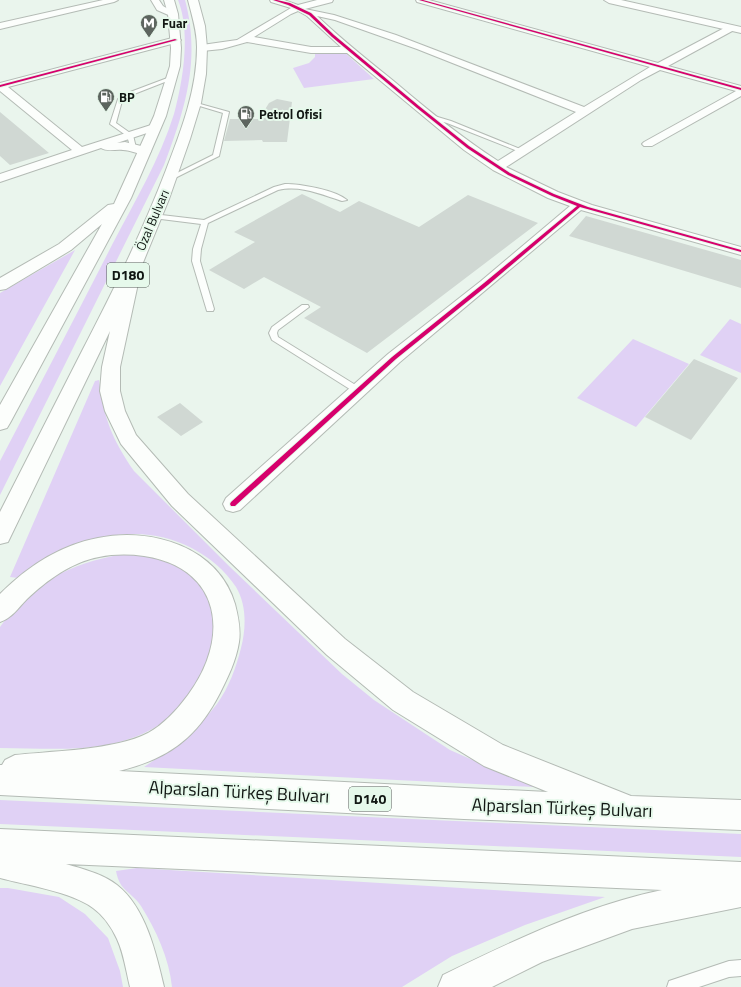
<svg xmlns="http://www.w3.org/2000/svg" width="741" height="987" font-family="'Titillium Web',sans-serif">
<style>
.green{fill:#e0d1f5}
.building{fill:#d0d8d3}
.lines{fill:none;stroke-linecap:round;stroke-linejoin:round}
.service-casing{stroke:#b4bbb5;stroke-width:2}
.minor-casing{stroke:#b4bbb5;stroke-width:2}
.tertiary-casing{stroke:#b4bbb5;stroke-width:2}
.trunk-casing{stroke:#b4bbb5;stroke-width:2}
.service{fill:#fcfefc;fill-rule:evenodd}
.minor{fill:#fcfefc;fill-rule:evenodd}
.tertiary{fill:#fcfefc;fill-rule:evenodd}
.trunk{fill:#fcfefc;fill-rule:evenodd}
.cycleway-casing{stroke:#e6f9eb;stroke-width:2}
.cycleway{fill:#d6006c;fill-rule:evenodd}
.labels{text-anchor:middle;stroke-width:4;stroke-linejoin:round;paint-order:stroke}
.far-poi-label{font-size:13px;font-weight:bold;fill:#111713;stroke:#e6f9eb;text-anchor:start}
.far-street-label{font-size:13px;fill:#111713;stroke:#e6f9eb}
.shield{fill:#e6f9eb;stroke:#515b54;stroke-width:1}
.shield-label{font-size:14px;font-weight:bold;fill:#111713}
.near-street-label{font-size:18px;fill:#111713;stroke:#e6f9eb}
</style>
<rect width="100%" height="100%" fill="#eaf5ed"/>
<!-- green -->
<path class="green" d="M 178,0 L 185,0 C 201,60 185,109 164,165 L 0,495 L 0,461 C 38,388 76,316 113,243 C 135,201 160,159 174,114 C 183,81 191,32 178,0 Z
M 343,51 L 374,79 L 304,88 L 293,68 L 309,63 L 315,57 L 315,54 Z
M 75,250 L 0,386 L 0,293 Z
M 730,319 L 741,324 L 741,373 L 700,355 Z
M 633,339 L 689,364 L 636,427 L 577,398 Z
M 99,380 C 104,419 112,439 134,471 L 229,566 L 342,674 L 374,700 L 450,750 L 534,787 L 144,767 C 171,749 197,730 217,704 C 229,687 236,668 241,648 C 246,629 247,605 236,587 C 214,553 171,533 132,534 C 89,535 51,552 18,578 L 10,577 L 95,381 Z
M 123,554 C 142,555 165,557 182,568 C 217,590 221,634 205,670 C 203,676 198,682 194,688 C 185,701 175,714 162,723 C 112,756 56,748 0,748 L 0,627 C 32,582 69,564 123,554 Z
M 0,800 L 741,834 L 741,857 L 0,824 Z
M 137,868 L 605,897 L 525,925 L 452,956 L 402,987 L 172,987 C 169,958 156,930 141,906 C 131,891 120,892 116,871 Z
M 0,888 L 8,888 L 59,897 L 85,914 L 108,938 L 120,971 L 123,987 L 0,987 Z"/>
<!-- building -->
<path class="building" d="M 277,99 L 292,102 L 287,142 L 263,142 L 262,140 L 224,141 L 230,119 L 259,119 L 269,103 Z
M 0,112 L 49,153 L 10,165 L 0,156 Z
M 302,194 L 340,212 L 359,201 L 419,227 L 468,195 L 538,223 L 367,353 L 304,318 L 321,307 L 264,277 L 244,289 L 209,270 L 255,242 L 234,232 Z
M 586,216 L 741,260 L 741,288 L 569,236 Z
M 694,359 L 738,378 L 691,440 L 645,417 Z
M 180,403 L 203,422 L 181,436 L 157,417 Z"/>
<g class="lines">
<defs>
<path id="service" d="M 170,77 L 175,78 L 129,96 L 122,101 L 116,123 L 133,135 L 136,148 L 131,149 L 127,136 L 110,124 L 118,99 L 125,94 Z
M 193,102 L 229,112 L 219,156 L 171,180 L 167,180 L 167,178 L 213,155 L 223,113 L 193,104 Z
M 431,115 L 451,121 L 525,151 L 520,152 L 447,123 L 429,118 L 429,116 Z
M 285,184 C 301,184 335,190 347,200 L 342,201 C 320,194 301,185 278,190 L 208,223 L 201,249 L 200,261 L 214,309 L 213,311 L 207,311 L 192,261 L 193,249 L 201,224 L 153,218 L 150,216 L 153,214 L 204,220 L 274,187 Z
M 302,305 L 308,305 L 309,307 L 278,330 L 277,333 L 278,337 L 362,389 L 363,391 L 362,393 L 356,393 L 272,340 L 269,333 L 272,327 Z
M 741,960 L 741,976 L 729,977 L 699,987 L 667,987 L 669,981 L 729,961 Z"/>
<path id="minor" d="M 103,0 L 118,0 L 114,2 L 0,29 L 0,23 Z
M 151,0 L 159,0 L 163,6 L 177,14 L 173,17 L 157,10 Z
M 270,0 L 284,0 L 298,5 L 317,0 L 333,0 L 332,2 L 305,9 L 334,15 L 396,35 L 584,107 L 650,67 L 417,2 L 416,0 L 429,0 L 658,63 L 728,26 L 734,26 L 735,28 L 734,30 L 668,66 L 741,86 L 741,96 L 652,146 L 644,146 L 642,144 L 644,142 L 736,91 L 660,70 L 641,80 L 506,167 L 558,192 L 592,205 L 741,247 L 741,255 L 581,210 L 400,362 L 240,510 L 233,512 L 226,510 L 223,504 L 226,498 L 388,354 L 481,281 L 570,206 L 548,198 L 493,170 L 464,150 L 347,53 L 311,53 L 247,42 L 222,49 L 202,51 L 197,48 L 202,45 L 237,40 L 291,8 L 271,2 ZM 298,11 L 307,16 L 341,47 L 311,47 L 254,37 L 291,14 ZM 317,16 L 335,20 L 417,49 L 576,112 L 498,161 C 462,138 429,111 396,83 C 369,61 342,40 317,16 Z
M 176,37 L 181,40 L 179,42 L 8,87 L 82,147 L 151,125 L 159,125 L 161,127 L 159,129 L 117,143 L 125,142 L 149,148 L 151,151 L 149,154 C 140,156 132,150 123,150 C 116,149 107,152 101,148 L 0,182 L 0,174 L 72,150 L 0,91 L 0,83 Z"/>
<path id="tertiary" d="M 604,0 L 621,0 L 741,27 L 741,33 L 609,3 Z"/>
<path id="trunk" d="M 164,0 L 174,0 L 178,14 L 181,48 L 180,66 L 166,116 L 131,198 L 10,423 L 7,428 L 0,430 L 0,405 L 102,224 L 71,250 L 6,289 L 0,290 L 0,278 L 59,244 L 108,205 L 114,204 L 154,116 L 170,66 L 171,48 L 168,14 Z
M 188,0 L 198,0 L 205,26 L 207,48 L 206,74 L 201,103 L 190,139 L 169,199 L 142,265 L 120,367 L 120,391 L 125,411 L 136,435 L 188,494 L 345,639 L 413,692 L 503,745 L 631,796 L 741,800 L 741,830 L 464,819 L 0,795 L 0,765 L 2,765 L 5,760 L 15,755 C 52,751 116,750 148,733 C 164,724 177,710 188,695 C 230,639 223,568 144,556 C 129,554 114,554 99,557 C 72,562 47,580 27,599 C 18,608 12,618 0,622 L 0,594 C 27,567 60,545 98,538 C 152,527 218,547 235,604 C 238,616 241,629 239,642 C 236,661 228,677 220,693 C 197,738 168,759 119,771 L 548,792 L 484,766 L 393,710 L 327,655 L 172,506 L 121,444 L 105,411 L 100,391 L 102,367 L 110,331 L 8,542 L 0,544 L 0,512 C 27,459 54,406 81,353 C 112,293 142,233 166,170 C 181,131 197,90 197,47 C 197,31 192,16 188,0 Z
M 0,829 L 741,862 L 741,907 L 632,929 L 542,962 L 492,987 L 438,987 L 443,975 C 513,941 585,906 662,890 L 66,864 C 83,869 103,874 117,885 C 146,908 156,953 164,987 L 130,987 C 126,971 124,954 117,939 C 112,928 103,915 93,908 C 72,892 26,885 0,878 Z"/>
</defs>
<!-- service casing -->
<use href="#service" class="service-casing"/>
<!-- minor casing -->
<use href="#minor" class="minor-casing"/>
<!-- tertiary casing -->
<use href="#tertiary" class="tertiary-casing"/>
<!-- trunk casing -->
<use href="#trunk" class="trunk-casing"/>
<!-- service -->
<use href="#service" class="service"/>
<!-- minor -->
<use href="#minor" class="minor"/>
<!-- tertiary -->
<use href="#tertiary" class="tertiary"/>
<!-- trunk -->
<use href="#trunk" class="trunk"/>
<defs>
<path id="cycleway" d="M 273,0 L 277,0 L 290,3 L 311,13 L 334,35 L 419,106 L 469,146 L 510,173 L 554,194 L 588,207 L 741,250 L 741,252 L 580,207 L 488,285 L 396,359 L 235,506 L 231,506 L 230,504 L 231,502 L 392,357 L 484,283 L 577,206 L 552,196 L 508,175 L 467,148 L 417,108 L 332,37 L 309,15 L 288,5 Z
M 419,0 L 423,0 L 741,88 L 741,90 Z
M 175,39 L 177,40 L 0,87 L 0,85 Z"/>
</defs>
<!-- cycleway casing -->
<use href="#cycleway" class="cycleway-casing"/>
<!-- cycleway -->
<use href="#cycleway" class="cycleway"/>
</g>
<!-- icons -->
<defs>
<symbol id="metro-pin" viewBox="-11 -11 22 30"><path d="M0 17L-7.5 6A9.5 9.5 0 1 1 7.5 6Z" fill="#5d655f" stroke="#e6f9eb"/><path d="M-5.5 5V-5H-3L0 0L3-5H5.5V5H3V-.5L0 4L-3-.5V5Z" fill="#fff"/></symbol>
<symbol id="fuel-pin" viewBox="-11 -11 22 30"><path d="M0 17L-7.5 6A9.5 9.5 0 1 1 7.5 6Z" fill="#5d655f" stroke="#e6f9eb"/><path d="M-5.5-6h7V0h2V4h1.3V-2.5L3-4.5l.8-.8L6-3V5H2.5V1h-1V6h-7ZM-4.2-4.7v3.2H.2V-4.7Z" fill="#fff"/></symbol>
</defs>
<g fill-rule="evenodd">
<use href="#metro-pin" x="139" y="13" width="20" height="27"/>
<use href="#fuel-pin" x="96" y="87" width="20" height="27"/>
<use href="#fuel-pin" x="236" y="104" width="20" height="27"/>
</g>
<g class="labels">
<!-- far-poi labels -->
<g class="far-poi-label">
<text x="162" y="28">Fuar</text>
<text x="119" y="102">BP</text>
<text x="259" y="119">Petrol Ofisi</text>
</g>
<!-- far-street labels -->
<g class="far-street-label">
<text transform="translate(152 220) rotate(-67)" y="5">Özal Bulvarı</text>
</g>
<!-- shield labels -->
<g class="shield">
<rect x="107" y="263" width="42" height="24" rx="3"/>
<rect x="349" y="787" width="42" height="24" rx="3"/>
</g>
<g class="shield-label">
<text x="128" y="280">D180</text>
<text x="370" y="804">D140</text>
</g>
<!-- near-street labels -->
<g class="near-street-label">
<text transform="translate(239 792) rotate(3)" y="6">Alparslan Türkeş Bulvarı</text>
<text transform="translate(562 808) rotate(2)" y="6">Alparslan Türkeş Bulvarı</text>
</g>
</g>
</svg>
